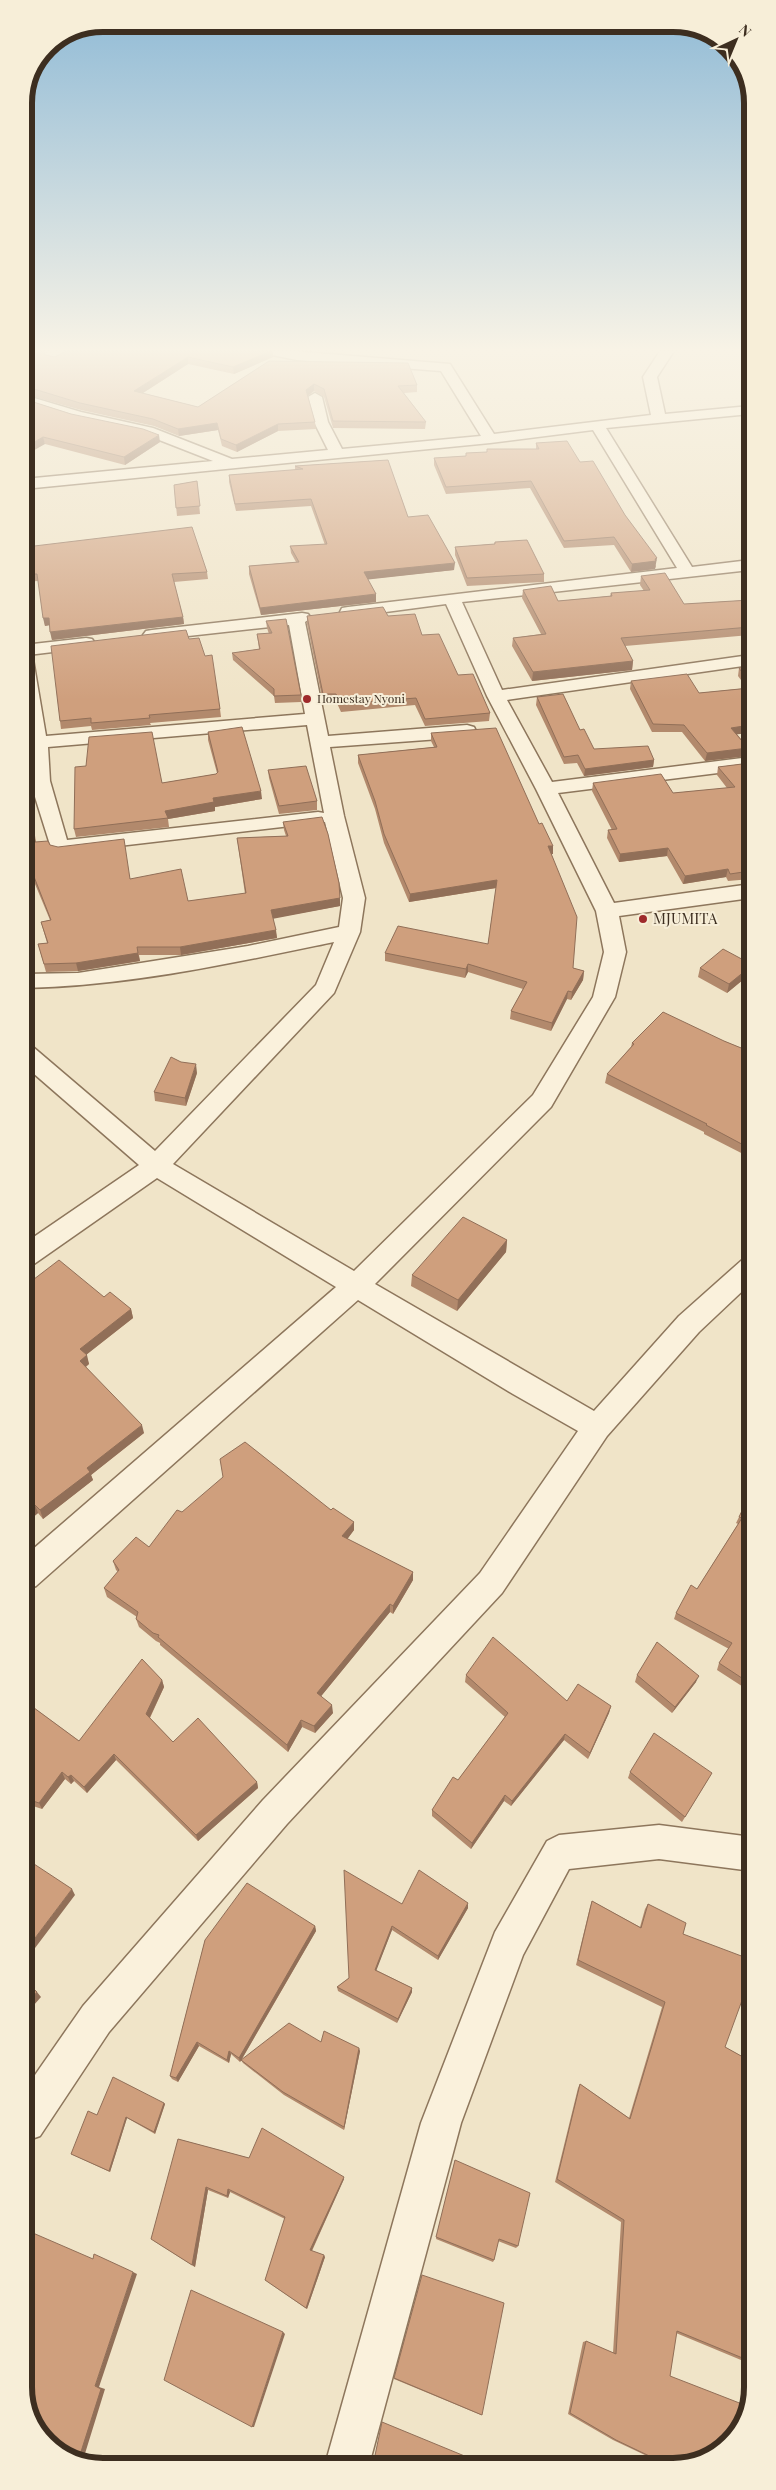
<svg xmlns="http://www.w3.org/2000/svg" width="776" height="2490" font-family="'Playfair Display',serif">
<style>
.lines{fill:none;stroke-linecap:round;stroke-linejoin:round}
.minor-casing{stroke:#8d765c;stroke-width:3}
.tertiary-casing{stroke:#8d765c;stroke-width:2}
.minor{fill:#faf1dc;fill-rule:evenodd}
.tertiary{fill:#faf1dc;fill-rule:evenodd}
.wall{fill:#b2896c}
.shaded-wall{fill:#916f58}
.building{fill:#cf9f7d;stroke:#916f58}
.poi-dot{fill:#9e2a2b;stroke:#f7eed8;stroke-width:2}
.labels{text-anchor:middle;stroke-width:4;stroke-linejoin:round;paint-order:stroke}
.far-poi-label{font-size:12px;fill:#3d2e20;stroke:#f7eed8;text-anchor:start}
.poi-label{font-size:15px;fill:#3d2e20;stroke:#f7eed8;text-anchor:start}
.rim{fill:none;stroke:#3d2e20;stroke-width:6}
</style>
<rect width="100%" height="100%" fill="#f0e4c8"/>
<g class="lines">
<defs>
<path id="minor" d="M 265,351 L 292,351 L 450,364 L 494,434 L 651,415 L 643,377 L 660,351 L 674,351 L 657,377 L 665,414 L 750,406 L 750,414 L 606,428 L 692,567 L 750,560 L 750,570 L 462,602 L 502,690 L 750,655 L 750,665 L 507,700 L 552,782 L 750,757 L 750,769 L 558,793 L 614,903 L 751,884 L 751,898 L 619,916 L 626,952 L 615,997 L 551,1107 L 375,1284 L 594,1411 L 679,1316 L 742,1260 L 751,1257 L 751,1283 L 699,1332 L 607,1436 L 502,1593 L 287,1824 L 109,2032 L 40,2136 L 26,2141 L 26,2088 L 83,2006 L 263,1800 L 480,1573 L 578,1431 L 513,1394 L 358,1300 L 36,1586 L 25,1590 L 25,1556 L 336,1287 L 157,1178 L 34,1264 L 25,1267 L 25,1243 L 139,1165 L 25,1066 L 25,1045 L 33,1047 L 155,1151 L 316,985 L 334,942 C 233,963 129,986 25,988 L 25,974 L 78,973 L 248,946 L 339,927 L 343,898 L 325,822 L 59,853 L 52,851 L 30,781 L 29,742 L 24,717 L 24,645 L 86,638 L 92,639 L 95,643 L 92,647 L 86,648 L 28,655 L 33,659 L 46,736 L 305,714 L 289,625 L 152,640 L 146,639 L 143,635 L 146,631 L 152,630 L 302,613 L 308,614 L 311,618 L 305,622 L 328,736 L 467,725 L 474,727 L 476,731 L 474,735 L 467,737 L 330,747 L 344,816 L 365,898 L 360,932 L 334,993 L 173,1164 L 354,1271 L 533,1095 L 593,997 L 604,952 L 596,911 L 536,789 L 487,696 L 446,604 L 348,617 L 342,616 L 340,612 L 342,608 L 348,607 L 677,568 L 593,430 L 490,443 L 24,489 L 24,479 L 213,461 L 144,434 L 73,419 L 24,404 L 24,395 L 81,412 L 153,428 L 232,459 L 328,450 L 314,422 L 308,397 L 315,393 L 322,397 L 328,422 L 342,449 L 481,436 L 441,371 L 297,360 L 267,354 ZM 307,725 L 324,813 L 318,812 L 67,840 L 50,781 L 48,747 Z
M 659,1825 L 752,1837 L 752,1871 L 659,1859 L 569,1869 L 523,1955 L 461,2123 L 369,2465 L 325,2465 L 421,2123 L 495,1932 L 547,1841 L 559,1835 Z"/>
<path id="tertiary" d="M 30,351 L 47,351 L 24,364 L 24,354 Z"/>
</defs>
<!-- minor casing -->
<use href="#minor" class="minor-casing"/>
<!-- tertiary casing -->
<use href="#tertiary" class="tertiary-casing"/>
<!-- minor -->
<use href="#minor" class="minor"/>
<!-- tertiary -->
<use href="#tertiary" class="tertiary"/>
</g>
<!-- wall -->
<path class="wall" d="M 66,351 L 273,351 L 273,357 L 234,374 L 188,364 L 143,393 L 198,407 L 269,361 L 417,385 L 417,392 L 404,393 L 426,422 L 425,429 L 333,428 L 324,397 L 314,391 L 308,396 L 315,422 L 316,429 L 278,431 L 237,452 L 222,446 L 218,430 L 179,436 L 154,426 L 81,410 L 24,394 L 24,357 L 45,355 L 55,357 Z
M 24,399 L 160,442 L 125,465 L 45,444 Z
M 536,443 L 580,462 L 656,566 L 655,569 L 631,572 L 614,545 L 564,548 L 530,488 L 446,494 L 434,465 L 434,458 L 466,456 L 487,452 L 487,449 L 536,449 Z
M 388,460 L 408,517 L 454,570 L 368,579 L 376,602 L 261,615 L 249,574 L 249,566 L 296,562 L 291,553 L 290,546 L 325,545 L 311,506 L 236,511 L 229,482 L 229,475 L 295,470 L 295,466 Z
M 197,481 L 200,514 L 177,516 L 174,485 Z
M 495,542 L 544,574 L 544,582 L 467,586 L 455,555 L 455,547 L 494,544 Z
M 24,554 L 207,572 L 208,579 L 174,582 L 183,617 L 184,624 L 52,640 L 50,625 L 45,626 L 38,581 L 24,582 Z
M 641,576 L 684,604 L 750,600 L 750,635 L 625,646 L 633,661 L 632,670 L 532,681 L 512,646 L 513,638 L 541,634 L 522,598 L 523,590 L 558,601 L 610,596 L 611,593 L 644,591 L 640,585 Z
M 307,616 L 388,616 L 422,635 L 458,675 L 490,713 L 489,721 L 425,726 L 415,705 L 341,712 L 336,701 L 323,702 L 307,624 Z
M 266,621 L 301,695 L 301,702 L 275,703 L 274,696 L 233,660 L 232,653 L 259,649 L 257,634 L 269,634 L 267,628 Z
M 189,639 L 220,709 L 221,717 L 150,723 L 151,725 L 92,730 L 91,726 L 61,729 L 60,721 Z
M 750,667 L 750,733 L 737,734 L 748,748 L 747,756 L 705,761 L 682,732 L 652,732 L 630,689 L 631,681 L 699,693 L 747,688 L 738,676 L 739,668 Z
M 537,697 L 580,730 L 594,749 L 654,760 L 653,767 L 584,776 L 577,763 L 564,764 L 536,705 Z
M 208,732 L 262,799 L 215,807 L 215,811 L 168,819 L 169,827 L 76,837 L 74,829 L 86,766 L 162,783 L 216,774 L 217,773 L 208,740 Z
M 431,733 L 539,824 L 553,854 L 551,854 L 573,968 L 584,971 L 583,980 L 571,1000 L 567,999 L 551,1031 L 510,1019 L 511,1011 L 523,989 L 468,972 L 465,978 L 385,961 L 385,953 L 488,944 L 496,888 L 409,902 L 384,843 L 375,809 L 358,763 L 358,755 L 434,747 L 431,741 Z
M 750,763 L 751,879 L 728,881 L 726,877 L 683,884 L 667,856 L 619,862 L 607,838 L 608,830 L 612,830 L 592,791 L 593,783 L 673,793 L 727,788 L 717,775 L 718,767 Z
M 268,770 L 317,801 L 317,810 L 279,814 L 269,778 Z
M 25,771 L 36,842 L 50,845 L 130,879 L 188,901 L 245,894 L 237,838 L 286,836 L 284,830 L 283,822 L 339,883 L 340,906 L 273,918 L 277,938 L 181,955 L 139,955 L 140,961 L 78,971 L 46,972 L 38,944 L 47,943 L 41,922 L 50,920 L 30,872 L 25,872 Z
M 751,964 L 750,974 L 727,993 L 698,977 L 700,968 Z
M 724,1041 L 751,1052 L 751,1158 L 704,1134 L 704,1132 L 605,1083 L 607,1074 L 631,1047 L 632,1043 Z
M 197,1073 L 186,1106 L 155,1101 L 154,1092 Z
M 507,1240 L 506,1252 L 457,1311 L 411,1286 L 412,1275 Z
M 25,1286 L 104,1297 L 131,1309 L 133,1318 L 86,1355 L 89,1364 L 86,1367 L 144,1433 L 91,1475 L 93,1480 L 43,1519 L 38,1513 L 25,1524 Z
M 751,1492 L 751,1692 L 717,1670 L 719,1663 L 729,1649 L 674,1619 L 676,1613 L 697,1589 L 738,1524 L 736,1523 L 739,1517 Z
M 182,1512 L 354,1530 L 347,1539 L 413,1572 L 413,1580 L 393,1614 L 390,1612 L 321,1696 L 333,1713 L 315,1733 L 302,1727 L 288,1752 L 160,1645 L 160,1643 L 156,1641 L 139,1627 L 136,1619 L 137,1617 L 107,1597 L 104,1588 L 118,1572 L 116,1570 L 113,1561 L 149,1547 Z
M 466,1675 L 567,1701 L 611,1706 L 609,1713 L 588,1759 L 564,1740 L 511,1806 L 504,1801 L 471,1849 L 432,1816 L 432,1810 L 458,1780 L 505,1717 L 465,1682 Z
M 637,1675 L 696,1682 L 672,1713 L 635,1682 Z
M 162,1680 L 164,1687 L 150,1718 L 173,1742 L 257,1782 L 258,1788 L 198,1841 L 116,1760 L 87,1793 L 74,1781 L 71,1784 L 65,1779 L 42,1809 L 33,1806 L 26,1819 L 26,1702 L 79,1741 Z
M 630,1772 L 709,1778 L 682,1822 L 628,1778 Z
M 592,1901 L 640,1927 L 645,1909 L 648,1904 L 683,1934 L 725,2047 L 752,2062 L 752,2266 L 749,2265 L 745,2359 L 741,2360 L 676,2333 L 670,2376 L 693,2464 L 664,2464 L 613,2440 L 568,2414 L 583,2342 L 586,2341 L 613,2353 L 621,2222 L 555,2182 L 578,2088 L 580,2084 L 629,2118 L 662,2007 L 576,1965 L 590,1907 Z
M 402,1904 L 468,1908 L 438,1960 L 392,1930 L 376,1970 L 412,1988 L 412,1992 L 397,2023 L 338,1991 L 337,1987 L 349,1978 Z
M 315,1926 L 316,1931 L 242,2059 L 321,2042 L 360,2051 L 344,2130 L 284,2095 L 243,2063 L 241,2060 L 240,2062 L 231,2054 L 229,2063 L 199,2046 L 178,2082 L 172,2079 L 170,2076 L 205,1940 Z
M 164,2103 L 165,2104 L 155,2134 L 127,2118 L 110,2172 L 71,2154 L 97,2115 Z
M 178,2139 L 249,2158 L 344,2179 L 312,2251 L 325,2257 L 307,2309 L 265,2280 L 285,2219 L 230,2192 L 228,2198 L 208,2190 L 195,2267 L 154,2241 Z
M 455,2160 L 518,2246 L 516,2248 L 498,2241 L 494,2260 L 493,2262 L 436,2239 Z
M 422,2275 L 482,2415 L 481,2415 L 394,2379 Z"/>
<!-- shaded-wall -->
<path class="shaded-wall" d="M 271,351 L 273,351 L 273,357 L 234,374 L 233,367 Z
M 188,357 L 188,364 L 135,398 L 134,391 Z
M 314,384 L 314,391 L 306,397 L 306,390 Z
M 217,423 L 218,430 L 179,436 L 178,429 Z
M 278,424 L 278,431 L 237,452 L 236,445 Z
M 159,435 L 160,442 L 125,465 L 124,457 Z
M 43,437 L 45,444 L 24,456 L 24,448 Z
M 657,558 L 655,569 L 631,572 L 632,564 Z
M 455,563 L 454,570 L 364,580 L 364,572 Z
M 376,594 L 376,602 L 261,615 L 260,608 Z
M 183,617 L 184,624 L 52,640 L 50,632 Z
M 43,618 L 49,618 L 50,625 L 45,626 Z
M 633,661 L 632,670 L 532,681 L 533,672 Z
M 750,725 L 750,733 L 730,735 L 731,728 Z
M 748,748 L 747,756 L 705,761 L 707,753 Z
M 654,760 L 653,767 L 584,776 L 585,769 Z
M 261,791 L 262,799 L 215,807 L 215,811 L 168,819 L 165,811 L 213,798 Z
M 548,846 L 553,846 L 553,854 L 547,855 Z
M 668,848 L 667,856 L 619,862 L 620,854 Z
M 728,869 L 726,877 L 683,884 L 685,876 Z
M 497,880 L 496,888 L 409,902 L 410,894 Z
M 340,898 L 340,906 L 272,919 L 271,910 Z
M 276,930 L 277,938 L 181,955 L 180,947 Z
M 138,953 L 140,961 L 78,971 L 76,963 Z
M 468,964 L 468,972 L 465,978 L 466,969 Z
M 751,966 L 750,974 L 727,993 L 729,984 Z
M 584,971 L 583,980 L 571,1000 L 572,992 Z
M 568,991 L 567,999 L 551,1031 L 552,1023 Z
M 196,1064 L 197,1073 L 186,1106 L 185,1098 Z
M 25,1124 L 27,1131 L 25,1133 Z
M 507,1240 L 506,1252 L 457,1311 L 458,1300 Z
M 131,1309 L 133,1318 L 82,1358 L 80,1349 Z
M 87,1355 L 89,1364 L 82,1369 L 80,1361 Z
M 142,1425 L 144,1433 L 91,1475 L 93,1480 L 43,1519 L 40,1510 L 87,1468 Z
M 35,1505 L 38,1513 L 25,1524 L 25,1513 Z
M 354,1522 L 354,1530 L 343,1545 L 342,1536 Z
M 413,1572 L 413,1580 L 393,1614 L 393,1606 Z
M 390,1604 L 390,1612 L 318,1700 L 317,1693 Z
M 699,1676 L 696,1682 L 672,1713 L 675,1707 Z
M 162,1680 L 164,1687 L 148,1721 L 146,1714 Z
M 332,1705 L 333,1713 L 315,1733 L 314,1726 Z
M 611,1706 L 609,1713 L 588,1759 L 590,1753 Z
M 301,1720 L 302,1727 L 288,1752 L 287,1745 Z
M 565,1734 L 564,1740 L 511,1806 L 512,1801 Z
M 114,1754 L 116,1760 L 87,1793 L 84,1787 Z
M 62,1772 L 65,1779 L 42,1809 L 39,1803 Z
M 71,1775 L 74,1781 L 71,1784 L 68,1777 Z
M 257,1782 L 258,1788 L 198,1841 L 196,1835 Z
M 505,1795 L 504,1801 L 471,1849 L 472,1843 Z
M 30,1800 L 33,1806 L 26,1819 L 26,1807 Z
M 72,1889 L 75,1895 L 26,1960 L 26,1950 Z
M 468,1903 L 468,1908 L 438,1960 L 438,1956 Z
M 315,1926 L 316,1931 L 240,2062 L 239,2058 Z
M 392,1926 L 392,1930 L 375,1974 L 375,1970 Z
M 412,1988 L 412,1992 L 397,2023 L 398,2019 Z
M 37,1992 L 41,1997 L 26,2014 L 26,2005 Z
M 197,2042 L 199,2046 L 178,2082 L 176,2078 Z
M 359,2048 L 360,2051 L 344,2130 L 344,2127 Z
M 229,2051 L 231,2054 L 229,2063 L 227,2060 Z
M 164,2103 L 165,2104 L 155,2134 L 154,2132 Z
M 126,2117 L 127,2118 L 110,2172 L 109,2171 Z
M 344,2177 L 344,2179 L 311,2252 L 310,2250 Z
M 206,2187 L 208,2190 L 195,2267 L 192,2265 Z
M 228,2189 L 230,2192 L 228,2198 L 227,2196 Z
M 324,2255 L 325,2257 L 307,2309 L 306,2308 Z
M 133,2272 L 137,2274 L 99,2387 L 105,2389 L 83,2460 L 79,2458 L 95,2386 Z
M 283,2332 L 285,2334 L 254,2427 L 252,2427 Z"/>
<!-- building -->
<path class="building" d="M 44,351 L 45,355 L 55,357 L 66,351 L 271,351 L 233,367 L 188,357 L 134,391 L 198,407 L 269,361 L 408,363 L 417,385 L 398,386 L 426,422 L 333,421 L 324,389 L 314,384 L 306,390 L 315,422 L 278,424 L 236,445 L 221,439 L 217,423 L 178,429 L 153,419 L 80,403 L 24,386 L 24,357 Z
M 24,399 L 71,414 L 143,429 L 159,435 L 124,457 L 43,437 L 24,448 Z
M 567,441 L 580,462 L 593,461 L 625,515 L 657,558 L 655,559 L 656,561 L 632,564 L 614,537 L 564,541 L 531,481 L 446,487 L 434,458 L 466,456 L 466,453 L 487,452 L 487,449 L 539,449 L 536,443 Z
M 388,460 L 408,517 L 428,515 L 455,563 L 364,572 L 376,594 L 260,608 L 249,566 L 299,562 L 290,546 L 327,544 L 311,499 L 235,504 L 229,475 L 303,469 L 295,466 Z
M 197,481 L 200,506 L 176,508 L 174,485 Z
M 192,527 L 207,572 L 172,574 L 183,617 L 50,632 L 49,618 L 43,618 L 37,574 L 24,574 L 24,554 L 27,554 L 26,547 Z
M 527,540 L 544,574 L 467,578 L 455,547 L 495,544 L 495,542 Z
M 665,573 L 684,604 L 750,600 L 750,627 L 621,638 L 633,661 L 533,672 L 513,638 L 546,634 L 523,590 L 551,586 L 558,601 L 612,596 L 611,593 L 650,590 L 641,576 Z
M 383,607 L 388,616 L 415,614 L 422,635 L 439,634 L 458,675 L 473,674 L 490,713 L 425,719 L 416,698 L 341,704 L 336,694 L 323,694 L 307,616 Z
M 286,619 L 301,695 L 274,696 L 274,689 L 232,653 L 260,649 L 257,634 L 272,633 L 266,621 Z
M 186,630 L 189,639 L 199,638 L 205,656 L 212,655 L 220,709 L 149,715 L 150,718 L 91,723 L 91,718 L 60,721 L 51,646 Z
M 750,667 L 750,683 L 739,668 Z
M 687,674 L 699,693 L 750,688 L 750,725 L 731,728 L 748,748 L 707,753 L 684,725 L 653,724 L 631,681 Z
M 563,694 L 580,730 L 584,729 L 594,749 L 648,746 L 654,760 L 585,769 L 578,755 L 564,757 L 537,697 Z
M 242,727 L 261,791 L 213,798 L 214,802 L 165,811 L 168,818 L 74,829 L 75,767 L 86,766 L 89,737 L 152,732 L 162,783 L 216,774 L 218,772 L 208,732 Z
M 496,728 L 539,824 L 542,823 L 553,846 L 548,846 L 577,917 L 573,968 L 584,971 L 572,992 L 568,991 L 552,1023 L 511,1011 L 527,982 L 468,964 L 466,969 L 385,953 L 398,926 L 488,944 L 497,880 L 410,894 L 384,834 L 375,801 L 358,755 L 437,747 L 431,733 Z
M 750,763 L 750,871 L 730,874 L 728,869 L 685,876 L 668,848 L 620,854 L 608,830 L 617,829 L 593,783 L 661,774 L 673,793 L 735,787 L 718,767 Z
M 306,766 L 317,801 L 279,806 L 268,770 Z
M 25,772 L 35,842 L 48,841 L 50,845 L 58,847 L 124,839 L 130,879 L 181,869 L 188,901 L 246,893 L 237,838 L 288,836 L 283,822 L 322,817 L 328,834 L 339,883 L 340,898 L 271,910 L 276,930 L 180,947 L 137,947 L 138,953 L 76,963 L 44,964 L 38,944 L 48,943 L 41,922 L 51,920 L 29,864 L 25,864 Z
M 723,949 L 751,964 L 751,966 L 729,984 L 700,968 Z
M 663,1012 L 724,1041 L 751,1052 L 751,1149 L 706,1125 L 707,1124 L 607,1074 L 634,1044 L 632,1043 Z
M 171,1057 L 181,1062 L 196,1064 L 185,1098 L 154,1092 Z
M 463,1217 L 507,1240 L 458,1300 L 412,1275 Z
M 59,1260 L 104,1297 L 110,1292 L 131,1309 L 80,1349 L 87,1355 L 80,1361 L 142,1425 L 87,1468 L 90,1472 L 40,1510 L 35,1505 L 25,1513 L 25,1286 Z
M 245,1442 L 331,1510 L 333,1508 L 354,1522 L 342,1536 L 413,1572 L 393,1606 L 390,1604 L 317,1693 L 332,1705 L 314,1726 L 301,1720 L 287,1745 L 158,1637 L 159,1635 L 153,1633 L 136,1619 L 138,1612 L 104,1588 L 119,1570 L 113,1561 L 136,1537 L 149,1547 L 177,1510 L 182,1512 L 223,1477 L 220,1459 Z
M 751,1492 L 751,1684 L 719,1663 L 732,1643 L 676,1613 L 691,1585 L 697,1589 L 742,1518 L 739,1517 Z
M 493,1637 L 567,1701 L 578,1684 L 611,1706 L 590,1753 L 565,1734 L 512,1801 L 505,1795 L 472,1843 L 432,1810 L 453,1777 L 458,1780 L 508,1713 L 466,1675 Z
M 657,1642 L 699,1676 L 675,1707 L 637,1675 Z
M 142,1659 L 162,1680 L 146,1714 L 173,1742 L 198,1718 L 257,1782 L 196,1835 L 114,1754 L 84,1787 L 71,1775 L 68,1777 L 62,1772 L 39,1803 L 30,1800 L 26,1807 L 26,1702 L 79,1741 Z
M 654,1733 L 712,1773 L 685,1817 L 630,1772 Z
M 31,1862 L 72,1889 L 26,1950 L 26,1868 Z
M 344,1870 L 402,1904 L 419,1870 L 468,1903 L 438,1956 L 392,1926 L 375,1970 L 412,1988 L 398,2019 L 337,1987 L 349,1978 Z
M 247,1883 L 315,1926 L 239,2058 L 229,2051 L 227,2060 L 197,2042 L 176,2078 L 170,2076 L 205,1940 Z
M 592,1901 L 641,1928 L 648,1904 L 686,1923 L 683,1934 L 752,1960 L 752,1973 L 725,2047 L 752,2062 L 752,2262 L 749,2261 L 745,2359 L 677,2331 L 670,2376 L 742,2404 L 737,2430 L 736,2435 L 693,2464 L 666,2464 L 616,2440 L 570,2413 L 586,2341 L 616,2354 L 624,2220 L 557,2179 L 580,2084 L 630,2119 L 665,2002 L 578,1960 Z
M 26,1982 L 37,1992 L 26,2005 Z
M 289,2023 L 321,2042 L 324,2031 L 359,2048 L 344,2127 L 283,2092 L 241,2060 Z
M 113,2077 L 164,2103 L 154,2132 L 126,2117 L 109,2171 L 71,2154 L 88,2111 L 97,2115 Z
M 262,2128 L 344,2177 L 310,2250 L 324,2255 L 306,2308 L 265,2280 L 285,2217 L 228,2189 L 227,2196 L 206,2187 L 192,2265 L 151,2239 L 178,2139 L 249,2158 Z
M 455,2160 L 530,2193 L 518,2246 L 499,2239 L 494,2260 L 436,2237 Z
M 26,2230 L 93,2259 L 94,2254 L 133,2272 L 95,2386 L 101,2389 L 79,2458 L 51,2447 L 26,2407 Z
M 422,2275 L 504,2303 L 482,2415 L 394,2378 Z
M 191,2290 L 283,2332 L 252,2427 L 164,2380 Z
M 382,2422 L 484,2464 L 373,2465 Z
M 498,2456 L 524,2464 L 498,2464 Z"/>
<!-- sky -->
<linearGradient id="sky" x2="0" y2="1"><stop stop-color="#8fbad6"/><stop offset="0.5" stop-color="#f8f3e6"/><stop offset="1" stop-color="#f8f3e6" stop-opacity="0"/></linearGradient>
<rect width="776" height="700" fill="url(#sky)"/>
<!-- markers -->
<g class="poi-dot">
<circle cx="307" cy="699" r="5"/>
<circle cx="643" cy="919" r="5"/>
</g>
<g class="labels">
<!-- far-poi labels -->
<g class="far-poi-label">
<text x="317" y="703">Homestay Nyoni</text>
</g>
<!-- poi labels -->
<g class="poi-label">
<text x="653" y="924">MJUMITA</text>
</g>
</g>
<!-- crop -->
<path d="M0 0H776V2490H0ZM103 32H673A71 71 0 0 1 744 103V2387A71 71 0 0 1 673 2458H103A71 71 0 0 1 32 2387V103A71 71 0 0 1 103 32Z" fill="#f7eed8" fill-rule="evenodd"/>
<path class="rim" d="M103 32H673A71 71 0 0 1 744 103V2387A71 71 0 0 1 673 2458H103A71 71 0 0 1 32 2387V103A71 71 0 0 1 103 32Z"/>
<!-- north arrow -->
<g transform="translate(736 40) rotate(44)" stroke="#f7eed8" stroke-width="4" paint-order="stroke">
<path d="M0-4L9 19L0 12L-9 19Z" fill="#3d2e20"/>
<text y="-8" font-size="14" font-weight="bold" text-anchor="middle" fill="#3d2e20">N</text>
</g>
</svg>
